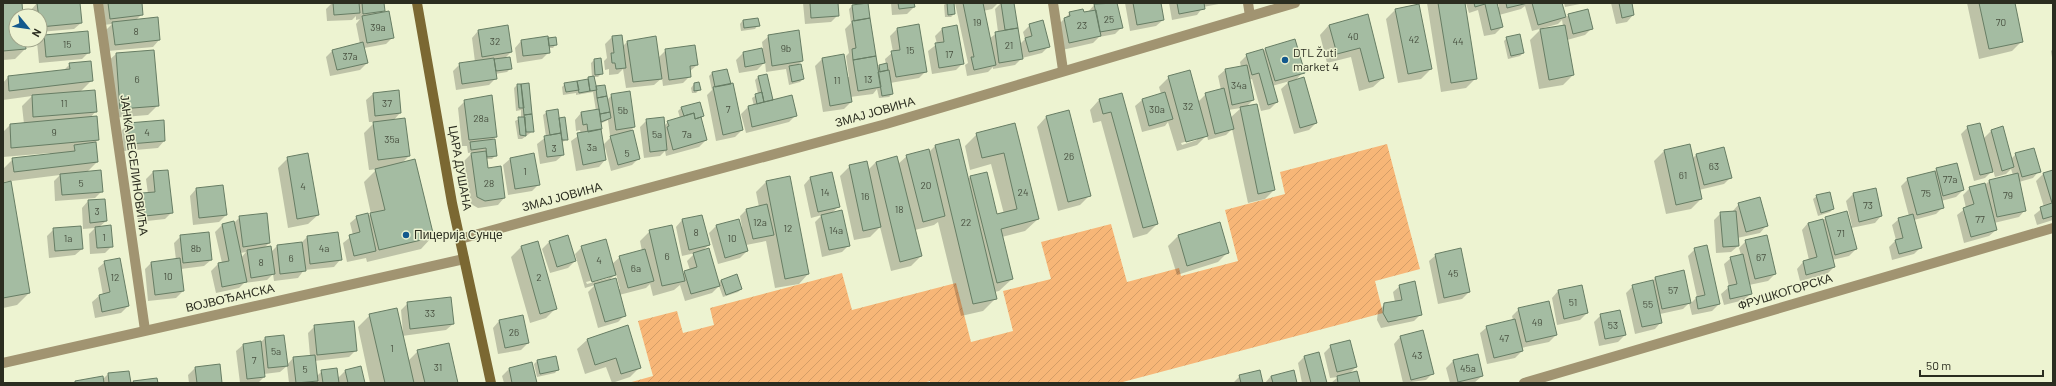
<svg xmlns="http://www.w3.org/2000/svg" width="2056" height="386" font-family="Barlow,sans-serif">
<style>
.garden{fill:url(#garden-furrows)}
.shadow{fill:#0003;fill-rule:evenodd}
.building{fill:#a4bca2;stroke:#677d64}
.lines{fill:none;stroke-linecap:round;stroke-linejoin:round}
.minor{stroke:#a19471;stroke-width:10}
.tertiary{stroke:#a19471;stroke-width:10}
.secondary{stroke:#7b6832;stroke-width:10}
.poi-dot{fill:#13598d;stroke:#edf3d1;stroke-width:1.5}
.labels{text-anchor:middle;stroke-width:3;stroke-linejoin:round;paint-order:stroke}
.number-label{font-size:10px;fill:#495140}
.poi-label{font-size:12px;fill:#2b2d20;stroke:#edf3d1;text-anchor:start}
.street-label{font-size:12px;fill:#2b2d20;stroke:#edf3d1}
</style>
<defs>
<pattern id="garden-furrows" width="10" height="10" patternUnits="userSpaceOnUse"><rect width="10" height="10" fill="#f7b677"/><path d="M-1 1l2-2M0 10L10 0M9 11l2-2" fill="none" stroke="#d49d67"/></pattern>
</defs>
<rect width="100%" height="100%" fill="#edf3d1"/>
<!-- garden -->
<path class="garden" d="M 1387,144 L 1420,269 L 1375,281 L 1383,313 L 1119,383 L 930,383 L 930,381 L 923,383 L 628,383 L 653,376 L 638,321 L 677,311 L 683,333 L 714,325 L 710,308 L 842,273 L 852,310 L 956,283 L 971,342 L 1013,331 L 1003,291 L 1051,279 L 1041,242 L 1111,224 L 1127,282 L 1179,268 L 1181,276 L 1238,261 L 1225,210 L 1285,194 L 1280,172 Z"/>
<!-- shadow -->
<path class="shadow" d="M 3,3 L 21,3 L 22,16 L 16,16 L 16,40 L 24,40 L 25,49 L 15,59 L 3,60 Z
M 37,3 L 79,3 L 81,23 L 74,29 L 40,32 L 40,16 L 31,16 L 31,10 Z
M 101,3 L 141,3 L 142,14 L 136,20 L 159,40 L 153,47 L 108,51 L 106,30 L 112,24 L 103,25 Z
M 332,3 L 383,3 L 384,10 L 380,14 L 393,37 L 386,44 L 364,48 L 367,63 L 360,70 L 330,76 L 326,57 L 333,50 L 360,44 L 356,24 L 360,19 L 356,20 L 356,16 L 352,20 L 327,21 L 326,9 Z
M 803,3 L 837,3 L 838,15 L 831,22 L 805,24 Z
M 891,3 L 913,3 L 914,7 L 907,14 L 892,15 Z
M 946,3 L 953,3 L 954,14 L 951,17 L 945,17 L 944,5 Z
M 955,3 L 998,3 L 992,9 L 983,11 L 989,39 L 998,32 L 995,9 L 1001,3 L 1013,3 L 1020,44 L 1025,39 L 1023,32 L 1030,25 L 1049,46 L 1042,53 L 1022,58 L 1015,65 L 993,69 L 993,67 L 988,72 L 967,76 L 965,65 L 968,63 Z
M 1101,3 L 1116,3 L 1122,27 L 1115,34 L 1099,37 L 1093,43 L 1062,50 L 1057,26 L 1070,13 L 1088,12 L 1095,4 Z
M 1125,3 L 1160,3 L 1163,20 L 1156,26 L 1130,31 Z
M 1169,3 L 1224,3 L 1203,7 L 1197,15 L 1172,20 Z
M 1427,3 L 1464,3 L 1476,78 L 1466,88 L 1441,92 Z
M 1466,3 L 1496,3 L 1497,8 L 1499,7 L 1498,3 L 1561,3 L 1565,18 L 1569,15 L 1592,28 L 1585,35 L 1567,40 L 1573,75 L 1563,85 L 1539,89 L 1530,40 L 1541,29 L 1563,26 L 1562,20 L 1558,24 L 1532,31 L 1525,6 L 1521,9 L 1499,15 L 1502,27 L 1495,34 L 1484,36 L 1478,10 L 1469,13 Z
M 1564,3 L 1585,3 L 1565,7 Z
M 1611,3 L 1631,3 L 1633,15 L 1627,22 L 1616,24 Z
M 1967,3 L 2014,3 L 2022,41 L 2012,51 L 1979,59 Z
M 867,4 L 877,68 L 879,66 L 886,65 L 885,59 L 893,52 L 890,36 L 897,29 L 926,71 L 919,78 L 890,83 L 892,94 L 889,97 L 879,98 L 877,89 L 873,94 L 850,97 L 851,102 L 844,109 L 823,112 L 815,66 L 822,59 L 843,56 L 847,77 L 849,77 L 846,56 L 849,53 L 845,29 L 851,23 L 849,9 L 852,6 Z
M 1395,10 L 1431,69 L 1421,79 L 1398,83 L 1386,19 Z
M 1367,15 L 1383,78 L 1373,87 L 1359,91 L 1351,57 L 1327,63 L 1320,35 L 1329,25 Z
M 743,20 L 758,25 L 755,29 L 741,31 L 740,24 Z
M 957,26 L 963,63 L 956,70 L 932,74 L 928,51 L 937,44 L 935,36 L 942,29 Z
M 478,31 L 511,52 L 505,58 L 510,69 L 507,72 L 495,74 L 496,78 L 489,85 L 456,90 L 453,71 L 460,64 L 475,62 L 472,38 Z
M 44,36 L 89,52 L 82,59 L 39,63 L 37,42 Z
M 769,36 L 802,61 L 798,65 L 803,79 L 800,82 L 789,85 L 786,69 L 766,72 L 765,62 L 757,70 L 739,73 L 736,60 L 743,53 L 763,49 L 762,42 Z
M 612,37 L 623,46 L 627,42 L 658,58 L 666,50 L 697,65 L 689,72 L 690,76 L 683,83 L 663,86 L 662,78 L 654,85 L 626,88 L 623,69 L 618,74 L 609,75 L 609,69 L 605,70 L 604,61 L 607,58 L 605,44 Z
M 1507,38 L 1523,53 L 1520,56 L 1508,59 L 1504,41 Z
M 521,41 L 556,44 L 553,48 L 548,48 L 549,52 L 542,59 L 517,63 L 515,48 Z
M 1266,48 L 1303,72 L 1295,81 L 1316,123 L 1309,130 L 1294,134 L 1281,89 L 1290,81 L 1272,86 L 1277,102 L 1270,109 L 1261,111 L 1252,79 L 1249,80 L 1253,100 L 1246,107 L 1274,190 L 1265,199 L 1248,203 L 1232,129 L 1226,135 L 1208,140 L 1207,135 L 1197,145 L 1177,151 L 1168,122 L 1165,126 L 1142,132 L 1135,106 L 1142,100 L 1161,94 L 1159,87 L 1169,77 L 1198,102 L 1206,94 L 1221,90 L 1218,76 L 1225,70 L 1241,67 L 1240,62 L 1247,55 L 1263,52 ZM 1241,108 L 1230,118 L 1228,110 ZM 1197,138 L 1197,140 L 1182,145 L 1181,143 Z
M 2053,49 L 2053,64 L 2051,51 Z
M 116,54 L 158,105 L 148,115 L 111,118 L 106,63 Z
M 594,60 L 602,73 L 598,77 L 594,77 L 595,87 L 607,100 L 612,95 L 634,127 L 629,132 L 639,158 L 632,165 L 611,171 L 605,147 L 605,160 L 599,167 L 576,171 L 571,141 L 581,134 L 580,130 L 576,131 L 575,120 L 581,113 L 596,111 L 593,92 L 576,95 L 576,93 L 563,95 L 562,87 L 565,84 L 586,81 L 592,77 L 591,63 ZM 608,120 L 610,136 L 612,136 L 603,145 L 600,124 Z
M 70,64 L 92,80 L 80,92 L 96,111 L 90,118 L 98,140 L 95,143 L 97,162 L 87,172 L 102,191 L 95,198 L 55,201 L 54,181 L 60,175 L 4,182 L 3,169 L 13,159 L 50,155 L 50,153 L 3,157 L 3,132 L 10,125 L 24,124 L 22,106 L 32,96 L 3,100 L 3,83 L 8,77 L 63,71 Z
M 727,70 L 742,130 L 735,137 L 716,141 L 707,95 L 712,90 L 709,76 L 712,73 Z
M 758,77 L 772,100 L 796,115 L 789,122 L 746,133 L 741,114 L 748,107 L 754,106 L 752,98 L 758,94 L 755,80 Z
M 694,84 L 700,89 L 696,93 L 692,93 L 691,88 Z
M 517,85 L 533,131 L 522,139 L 518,139 L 515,121 L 521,118 L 521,110 L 516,111 L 514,88 Z
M 398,91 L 400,113 L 393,121 L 409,156 L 401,164 L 433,236 L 421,249 L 367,262 L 366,258 L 347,262 L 343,243 L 353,235 L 350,223 L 357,217 L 367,217 L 371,214 L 364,182 L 377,169 L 369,170 L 364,133 L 375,122 L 369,122 L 366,100 L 373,94 Z
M 1122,94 L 1157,224 L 1147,234 L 1133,238 L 1101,121 L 1093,123 L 1090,110 L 1099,100 Z
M 465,101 L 496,136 L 492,140 L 496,155 L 492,159 L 486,159 L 488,169 L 504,198 L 498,205 L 478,208 L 471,204 L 464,161 L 473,152 L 468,153 L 467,146 L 462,146 L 458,108 Z
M 681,108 L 703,116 L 700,119 L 706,140 L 699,147 L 666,156 L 665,151 L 660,156 L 644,158 L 640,127 L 647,120 L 664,126 L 668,122 L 680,118 L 678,111 Z
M 547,112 L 558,119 L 567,139 L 561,143 L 563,155 L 556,161 L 540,164 L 537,144 L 546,137 L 543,115 Z
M 1046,117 L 1090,195 L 1080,205 L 1058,211 L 1037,127 Z
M 163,121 L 164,141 L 158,148 L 124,151 L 122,130 L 129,124 Z
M 1015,125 L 1038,219 L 1025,231 L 1002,237 L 1012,279 L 999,291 L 994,292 L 996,298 L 983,311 L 961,316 L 938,222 L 934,225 L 915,230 L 921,256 L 911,266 L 891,271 L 880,227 L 870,237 L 854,240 L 840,176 L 850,166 L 868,170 L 876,162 L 897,157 L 898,164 L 907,156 L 929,152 L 935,146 L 958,140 L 967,180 L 971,176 L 996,216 L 1004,214 L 991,164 L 970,170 L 965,146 L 977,134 Z
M 1968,127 L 1983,139 L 1991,131 L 2003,128 L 2011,159 L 2016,154 L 2039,171 L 2033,178 L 2019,182 L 2025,210 L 2019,217 L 1994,223 L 1996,230 L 1989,236 L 1964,243 L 1957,215 L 1966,208 L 1963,195 L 1970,188 L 1984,186 L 1989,181 L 2013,175 L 2011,169 L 2006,174 L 1995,177 L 1993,170 L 1985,178 L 1974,181 L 1961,134 Z
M 1689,146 L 1692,159 L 1696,155 L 1724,148 L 1731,177 L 1724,184 L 1699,190 L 1701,199 L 1691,209 L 1666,214 L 1654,161 L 1664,151 Z
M 534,155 L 539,184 L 532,191 L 508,195 L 503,165 L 510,159 Z
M 288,158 L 318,215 L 308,224 L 288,228 L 278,168 Z
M 1937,169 L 1963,190 L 1956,197 L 1941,201 L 1943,207 L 1936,214 L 1914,220 L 1921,247 L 1914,254 L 1892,260 L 1889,247 L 1896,240 L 1892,225 L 1899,219 L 1909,216 L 1901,186 L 1908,179 L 1933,172 Z
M 2053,171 L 2053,220 L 2037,225 L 2034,215 L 2044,207 L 2036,181 L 2043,174 Z
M 153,172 L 172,212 L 165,219 L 138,222 L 136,201 L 142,194 L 148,194 L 146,179 Z
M 789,177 L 808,274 L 799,284 L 775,288 L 766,241 L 746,245 L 747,251 L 740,258 L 718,264 L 709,233 L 716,226 L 739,220 L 741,227 L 742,227 L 740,216 L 747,209 L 759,207 L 756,192 L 766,182 Z
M 810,178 L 839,206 L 832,213 L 849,245 L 842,252 L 822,257 L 815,222 L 822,215 L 811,218 L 804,185 Z
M 3,184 L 29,293 L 17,305 L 3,308 Z
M 196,189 L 226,215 L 219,222 L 193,225 L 190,196 Z
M 1875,189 L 1881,216 L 1875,223 L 1851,228 L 1856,249 L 1849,256 L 1832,260 L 1834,267 L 1827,274 L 1800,281 L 1797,269 L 1803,262 L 1809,260 L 1802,230 L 1808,223 L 1822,221 L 1826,218 L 1852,226 L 1846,201 L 1853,194 Z
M 1817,196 L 1833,209 L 1830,212 L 1818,216 L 1813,199 Z
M 88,201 L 106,221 L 99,227 L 112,246 L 105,253 L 90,254 L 89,234 L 95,228 L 83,229 L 82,208 Z
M 1739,204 L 1766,226 L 1760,233 L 1737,238 L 1738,246 L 1731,252 L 1716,253 L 1714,220 L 1721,213 L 1732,212 Z
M 240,217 L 269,243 L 264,248 L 271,252 L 277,246 L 301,243 L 307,237 L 340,260 L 334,267 L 304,270 L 298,278 L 274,281 L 273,274 L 267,280 L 244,283 L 239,288 L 216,293 L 211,271 L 218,264 L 222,263 L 215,232 L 222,225 L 233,224 ZM 246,252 L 241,258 L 240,253 Z
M 682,220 L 709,245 L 702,251 L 718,284 L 721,280 L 741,289 L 738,292 L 723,297 L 719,286 L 712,293 L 685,301 L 680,285 L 674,290 L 653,296 L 650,284 L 646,288 L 619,295 L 625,315 L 618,322 L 598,328 L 588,292 L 595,285 L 585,288 L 575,254 L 582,247 L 612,264 L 620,257 L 642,251 L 640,241 L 650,231 L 683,274 L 690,270 L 687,261 L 695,253 L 682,256 L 676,227 ZM 616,274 L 620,289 L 618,290 L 608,281 ZM 609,276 L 609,278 L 587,284 L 586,282 Z
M 1219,223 L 1228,252 L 1218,262 L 1177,275 L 1168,246 L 1178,236 Z
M 54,229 L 82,249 L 75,255 L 49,258 L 47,236 Z
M 181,236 L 211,260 L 204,266 L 181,269 L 183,291 L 176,298 L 148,301 L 145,269 L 151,263 L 176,260 L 174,243 Z
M 567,236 L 575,261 L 568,268 L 550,273 L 542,249 L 549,242 Z
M 1746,241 L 1775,274 L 1768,281 L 1749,285 L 1751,293 L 1744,300 L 1724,305 L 1721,294 L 1729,287 L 1724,264 L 1731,258 L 1741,255 L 1739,248 Z
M 537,243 L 556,308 L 546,318 L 530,323 L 511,257 L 521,247 Z
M 1695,249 L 1719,304 L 1712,311 L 1692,315 L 1689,303 L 1683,309 L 1660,314 L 1661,322 L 1655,329 L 1635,334 L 1626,293 L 1633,286 L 1651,282 L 1655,278 L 1683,271 L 1690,304 L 1697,297 L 1688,256 Z
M 1436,255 L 1469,292 L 1462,299 L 1438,304 L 1429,261 Z
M 105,262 L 128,306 L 121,313 L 95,318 L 92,302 L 99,296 L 103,295 L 98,268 Z
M 1400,286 L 1421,314 L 1414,321 L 1381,328 L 1377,320 L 1378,311 L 1385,304 L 1395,302 L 1393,292 Z
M 1558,291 L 1587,313 L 1580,320 L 1557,325 L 1552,298 Z
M 408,303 L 453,324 L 446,330 L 402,336 L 408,361 L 418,351 L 457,383 L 370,383 L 358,327 L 370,315 L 403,333 L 401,310 Z
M 1519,309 L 1556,335 L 1549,342 L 1521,348 L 1522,351 L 1515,358 L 1487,364 L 1480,333 L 1487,327 L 1513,320 L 1512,316 Z
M 1601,315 L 1625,335 L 1618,342 L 1599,346 L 1594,322 Z
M 499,321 L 528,343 L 521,350 L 498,354 L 493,328 Z
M 315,326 L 356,350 L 349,357 L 314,361 L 316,377 L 322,371 L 337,379 L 345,371 L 364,383 L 316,383 L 315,381 L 314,383 L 289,383 L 287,366 L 280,372 L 264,374 L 264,377 L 258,383 L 240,383 L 236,351 L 243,345 L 260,343 L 265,338 L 283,336 L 287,365 L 293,358 L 310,356 L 308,333 Z
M 1400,337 L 1433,373 L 1426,380 L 1403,383 L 1394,344 Z
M 587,340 L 640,367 L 630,377 L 612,383 L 606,367 L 585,374 L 577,349 Z
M 1331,346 L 1356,367 L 1349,374 L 1359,383 L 1331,383 L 1338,377 L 1330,378 L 1324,353 Z
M 1477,355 L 1482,376 L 1474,383 L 1450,383 L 1446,368 L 1453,361 Z
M 555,357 L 558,369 L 555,373 L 537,377 L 534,364 L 537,361 Z
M 1304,357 L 1326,383 L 1302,383 L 1298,363 Z
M 195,368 L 221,383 L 189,383 L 188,375 Z
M 509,369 L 536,383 L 504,383 L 502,376 Z
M 108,374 L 130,383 L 74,383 L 102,380 Z
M 1240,376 L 1262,383 L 1233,383 Z
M 1271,376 L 1296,383 L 1265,383 Z"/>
<!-- building -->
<path class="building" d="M 3,3 L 22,3 L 23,16 L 16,16 L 16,40 L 25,40 L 26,49 L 3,51 Z
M 37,3 L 80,3 L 82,23 L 40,27 Z
M 108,3 L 142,3 L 143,15 L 110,19 Z
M 333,3 L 359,3 L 360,13 L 334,15 Z
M 362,3 L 384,3 L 385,11 L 363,14 Z
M 810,3 L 838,3 L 839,16 L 811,18 Z
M 868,3 L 870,18 L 854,21 L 852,5 Z
M 898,3 L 914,3 L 915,7 L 899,9 Z
M 947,3 L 954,3 L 955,14 L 948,15 Z
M 963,3 L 983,3 L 996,65 L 974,70 L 971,57 L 974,57 Z
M 1001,3 L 1014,3 L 1018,28 L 1005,30 Z
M 1117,3 L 1123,28 L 1100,32 L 1094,4 Z
M 1133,3 L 1161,3 L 1164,20 L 1137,25 Z
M 1177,3 L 1204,3 L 1205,9 L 1179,14 Z
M 1438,3 L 1465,3 L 1477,79 L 1451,83 Z
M 1474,3 L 1497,3 L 1503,27 L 1491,30 L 1485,4 L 1475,7 Z
M 1506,3 L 1528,3 L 1507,8 Z
M 1532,3 L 1562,3 L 1566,17 L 1538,25 Z
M 1619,3 L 1632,3 L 1634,15 L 1622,18 Z
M 1979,3 L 2015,3 L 2023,42 L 1989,49 Z
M 1419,4 L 1432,69 L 1408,74 L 1395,9 Z
M 1083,9 L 1084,12 L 1096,10 L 1101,36 L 1069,43 L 1064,18 L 1070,16 L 1069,12 Z
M 1588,9 L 1593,29 L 1573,34 L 1568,14 Z
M 389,11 L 394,38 L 367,43 L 362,16 Z
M 1368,14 L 1384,78 L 1369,82 L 1360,48 L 1337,54 L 1329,25 Z
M 158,17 L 160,40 L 115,45 L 112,22 Z
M 758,18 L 760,26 L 744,28 L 743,20 Z
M 870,18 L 876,56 L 853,60 L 852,49 L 856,48 L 852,21 Z
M 1043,20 L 1050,47 L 1029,52 L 1025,38 L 1032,36 L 1029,24 Z
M 919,24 L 927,72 L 896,77 L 891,51 L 900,50 L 897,28 Z
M 508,25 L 512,52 L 482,57 L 478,30 Z
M 957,25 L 964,64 L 939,68 L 935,43 L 944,42 L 942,28 Z
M 1565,25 L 1574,75 L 1549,80 L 1540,29 Z
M 1018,28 L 1023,59 L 999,63 L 995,32 Z
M 799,30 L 803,61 L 772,66 L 768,35 Z
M 88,31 L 90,53 L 46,57 L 44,35 Z
M 1520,34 L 1524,53 L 1511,56 L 1506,37 Z
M 622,35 L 626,68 L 616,69 L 615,63 L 612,63 L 611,53 L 614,53 L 612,36 Z
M 548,36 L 550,53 L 523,56 L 521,40 Z
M 656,36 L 662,79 L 633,82 L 627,41 Z
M 556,37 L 557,45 L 549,46 L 548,38 Z
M 1295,39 L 1305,73 L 1275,81 L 1265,48 Z
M 363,42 L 368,63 L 337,70 L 332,50 Z
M 695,45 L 698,65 L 690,66 L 691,77 L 669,80 L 665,49 Z
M 762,48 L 765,63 L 745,67 L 743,52 Z
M 1263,49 L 1278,102 L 1268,105 L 1259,73 L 1252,75 L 1246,54 Z
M 154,50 L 159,106 L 120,109 L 116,53 Z
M 844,54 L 852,102 L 830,106 L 822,58 Z
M 876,56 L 881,87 L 858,91 L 853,60 Z
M 510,57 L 512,69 L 496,71 L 494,59 Z
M 494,58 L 497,79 L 462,84 L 459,63 Z
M 601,58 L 603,74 L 595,75 L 594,59 Z
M 91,61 L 93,81 L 9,91 L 8,76 L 70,69 L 69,63 Z
M 887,63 L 888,70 L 880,72 L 879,65 Z
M 801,64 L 804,79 L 792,82 L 789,66 Z
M 1247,65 L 1254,100 L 1232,105 L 1225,69 Z
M 727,69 L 731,84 L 715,87 L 712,72 Z
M 889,70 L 893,94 L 882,96 L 878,72 Z
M 1190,70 L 1208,136 L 1186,142 L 1168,76 Z
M 767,74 L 773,100 L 764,102 L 758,76 Z
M 594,76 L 597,90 L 590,91 L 588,77 Z
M 1304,77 L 1317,123 L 1300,128 L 1288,82 Z
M 588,79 L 590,91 L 579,93 L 577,81 Z
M 577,81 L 579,90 L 566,92 L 564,83 Z
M 699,82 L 701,90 L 694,91 L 694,83 Z
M 529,83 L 532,114 L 524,115 L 521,84 Z
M 733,83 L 743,130 L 723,135 L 713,87 Z
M 517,84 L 521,84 L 524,108 L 519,108 Z
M 605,85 L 607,96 L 597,98 L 596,86 Z
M 1224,88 L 1234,129 L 1215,134 L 1205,93 Z
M 95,90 L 97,112 L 33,117 L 32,95 Z
M 399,90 L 401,113 L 375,116 L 373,93 Z
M 630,91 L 635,127 L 616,130 L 611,94 Z
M 762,92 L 764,102 L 757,104 L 755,94 Z
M 1165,92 L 1173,119 L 1149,126 L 1142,99 Z
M 1122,93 L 1158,224 L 1143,228 L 1111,112 L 1103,114 L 1099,99 Z
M 492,95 L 497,137 L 469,140 L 464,100 Z
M 792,95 L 797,116 L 752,127 L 748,106 Z
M 607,96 L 610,112 L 600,114 L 597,98 Z
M 700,102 L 704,116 L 695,119 L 694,113 L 684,116 L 681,107 Z
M 1257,104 L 1275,190 L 1258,194 L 1240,107 Z
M 558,109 L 561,133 L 550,135 L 546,111 Z
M 599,109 L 602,129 L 588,132 L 587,124 L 583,125 L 581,112 Z
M 1069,110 L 1091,196 L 1068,202 L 1046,116 Z
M 610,112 L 611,118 L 601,122 L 600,114 Z
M 694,113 L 695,119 L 701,117 L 707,140 L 673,150 L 667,127 L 669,126 L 667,121 Z
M 532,114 L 534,132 L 526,132 L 524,115 Z
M 97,116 L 99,140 L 11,148 L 10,124 Z
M 518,117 L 525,117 L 526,136 L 520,135 Z
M 565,117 L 568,140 L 562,140 L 559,118 Z
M 664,117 L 667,150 L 650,152 L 646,119 Z
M 405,118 L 410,156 L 378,160 L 373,122 Z
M 164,120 L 165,141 L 130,144 L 128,123 Z
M 1015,123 L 1039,219 L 1001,229 L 1013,279 L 997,283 L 970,176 L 987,172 L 997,214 L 1017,209 L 1004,153 L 982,158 L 976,133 Z
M 1980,123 L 1993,172 L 1980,175 L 1967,126 Z
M 2003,126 L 2014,167 L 2002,171 L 1991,130 Z
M 601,129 L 606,160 L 583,165 L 577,133 Z
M 633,130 L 640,159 L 618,165 L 610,136 Z
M 561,133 L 564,155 L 547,157 L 544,136 Z
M 495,139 L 497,156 L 487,157 L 486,148 L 471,150 L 470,142 Z
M 959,139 L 997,299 L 973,304 L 935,145 Z
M 96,142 L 98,162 L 14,172 L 12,158 L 75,151 L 74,145 Z
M 1690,144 L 1702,199 L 1676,205 L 1664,150 Z
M 1724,147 L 1732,178 L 1704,185 L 1696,154 Z
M 2034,148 L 2041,172 L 2022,177 L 2015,153 Z
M 929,149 L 945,216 L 923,222 L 906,155 Z
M 486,151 L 488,168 L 501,166 L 505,198 L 485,201 L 477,197 L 471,153 Z
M 308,153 L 319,215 L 297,219 L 287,157 Z
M 534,153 L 540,185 L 515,189 L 510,158 Z
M 897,156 L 922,256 L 900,262 L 876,162 Z
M 415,159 L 434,237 L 379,250 L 370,213 L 385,210 L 375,169 Z
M 867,161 L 881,227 L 863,231 L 849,165 Z
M 1957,163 L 1964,190 L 1943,196 L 1936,168 Z
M 101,170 L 103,192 L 62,195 L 60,174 Z
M 168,170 L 173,213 L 145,216 L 142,193 L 155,192 L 153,171 Z
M 2053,170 L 2053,216 L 2043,219 L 2040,207 L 2052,203 L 2043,173 Z
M 1935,171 L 1944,208 L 1917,215 L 1907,178 Z
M 832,172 L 840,207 L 818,212 L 810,177 Z
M 2018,173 L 2026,211 L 1997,217 L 1989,180 Z
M 790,176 L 809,274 L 785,279 L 766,181 Z
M 11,181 L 30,293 L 3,298 L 3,183 Z
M 1985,183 L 1997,230 L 1971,237 L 1963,208 L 1974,204 L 1969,187 Z
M 223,185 L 227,215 L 199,218 L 196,188 Z
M 1876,188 L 1882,216 L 1859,222 L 1853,193 Z
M 1830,192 L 1834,209 L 1821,213 L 1816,195 Z
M 1760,197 L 1768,226 L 1746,232 L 1738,203 Z
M 105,199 L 107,221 L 90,223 L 88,200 Z
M 767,204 L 774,235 L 753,239 L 746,209 Z
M 842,210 L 850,246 L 829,250 L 821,215 Z
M 1736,211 L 1739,246 L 1723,247 L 1720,212 Z
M 1847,211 L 1857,249 L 1835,255 L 1825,217 Z
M 267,213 L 270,243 L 243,247 L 239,216 Z
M 368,213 L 376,251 L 354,256 L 349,235 L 360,232 L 356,216 Z
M 1913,214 L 1922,248 L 1899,254 L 1895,240 L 1903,238 L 1898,218 Z
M 702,215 L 710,245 L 689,250 L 682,219 Z
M 739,219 L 748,251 L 725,258 L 716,225 Z
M 1823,219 L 1835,267 L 1806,275 L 1803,261 L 1817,257 L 1808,223 Z
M 234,221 L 247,282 L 222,287 L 218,263 L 229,261 L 222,224 Z
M 1220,222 L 1229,253 L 1187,266 L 1178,235 Z
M 111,225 L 113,247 L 97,248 L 95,227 Z
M 672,225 L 685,281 L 662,286 L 649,230 Z
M 81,226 L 83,249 L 55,251 L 53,228 Z
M 209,232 L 212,260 L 183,263 L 180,235 Z
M 338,232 L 342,260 L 310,264 L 307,236 Z
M 568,235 L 576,261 L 557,267 L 549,241 Z
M 1767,235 L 1776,274 L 1755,279 L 1745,240 Z
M 606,239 L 616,275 L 592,282 L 581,246 Z
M 538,241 L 557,309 L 540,314 L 521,246 Z
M 302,242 L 306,271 L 280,274 L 277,245 Z
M 1707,245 L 1720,304 L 1698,309 L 1696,297 L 1705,295 L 1694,248 Z
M 271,246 L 275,274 L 251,278 L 247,250 Z
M 709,248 L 720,286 L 691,294 L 684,271 L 697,267 L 693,253 Z
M 1461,248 L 1470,292 L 1444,298 L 1435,254 Z
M 645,249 L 654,281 L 628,288 L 619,256 Z
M 1743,254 L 1752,294 L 1730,299 L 1728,286 L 1737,284 L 1730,257 Z
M 120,258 L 129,306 L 102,312 L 99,295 L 110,292 L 104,261 Z
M 180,258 L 184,291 L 155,295 L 151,262 Z
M 1684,270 L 1691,303 L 1662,309 L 1655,277 Z
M 737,274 L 742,289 L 726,295 L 721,280 Z
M 616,278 L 626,316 L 605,322 L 594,284 Z
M 1653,280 L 1662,323 L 1642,327 L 1632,285 Z
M 1415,281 L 1422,315 L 1388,322 L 1383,313 L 1384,303 L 1402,300 L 1399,285 Z
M 1582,285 L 1588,313 L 1564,319 L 1558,290 Z
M 451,297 L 454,324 L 410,329 L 407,302 Z
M 1549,301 L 1557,335 L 1526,342 L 1518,308 Z
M 397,308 L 414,383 L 385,383 L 369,314 Z
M 1620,310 L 1626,335 L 1605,339 L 1600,314 Z
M 523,315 L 529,343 L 505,348 L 499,320 Z
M 1515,319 L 1523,351 L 1494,358 L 1486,326 Z
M 354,321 L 357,351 L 317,355 L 314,325 Z
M 628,325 L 641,368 L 621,374 L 616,358 L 595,365 L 587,339 Z
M 1423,330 L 1434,374 L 1411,380 L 1400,336 Z
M 284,335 L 288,366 L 268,368 L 265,337 Z
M 1350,340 L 1357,367 L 1337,372 L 1330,345 Z
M 261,341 L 265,377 L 247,379 L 243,344 Z
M 449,343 L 458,383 L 425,383 L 417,350 Z
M 1319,352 L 1327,383 L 1311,383 L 1304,356 Z
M 1478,354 L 1483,376 L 1458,382 L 1453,360 Z
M 315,355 L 318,381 L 296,383 L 293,357 Z
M 556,356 L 559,370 L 540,374 L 537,360 Z
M 532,362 L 537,383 L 512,383 L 509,368 Z
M 220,364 L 222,383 L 197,383 L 195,367 Z
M 361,366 L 365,383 L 348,383 L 345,370 Z
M 337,368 L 339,383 L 323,383 L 321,370 Z
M 1260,370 L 1263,383 L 1241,383 L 1239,375 Z
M 1294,370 L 1297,383 L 1273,383 L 1271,376 Z
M 129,371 L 131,383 L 109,383 L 108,373 Z
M 1357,371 L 1360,383 L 1338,383 L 1337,376 Z
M 103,376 L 104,383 L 75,383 L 75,381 Z
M 157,378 L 158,383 L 134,383 L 133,381 Z"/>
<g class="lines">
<!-- minor -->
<path class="minor" d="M 98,3 L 145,330
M 1053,3 L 1063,70
M 1248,3 L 1250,16
M 1524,383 L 2053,228"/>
<!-- tertiary -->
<path class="tertiary" d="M 460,239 L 886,124 L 1295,3
M 3,363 L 464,259"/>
<!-- secondary -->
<path class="secondary" d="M 417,3 L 452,203 L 491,383"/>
</g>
<!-- markers -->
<g class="poi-dot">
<circle cx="1285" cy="60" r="4"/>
<circle cx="406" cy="235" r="4"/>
</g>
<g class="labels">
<!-- number labels -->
<g class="number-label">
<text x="1109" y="23">25</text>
<text x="977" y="26">19</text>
<text x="2001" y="26">70</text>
<text x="1082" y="29">23</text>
<text x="378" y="31">39a</text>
<text x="136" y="35">8</text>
<text x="1353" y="40">40</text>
<text x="1414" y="43">42</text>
<text x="495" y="45">32</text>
<text x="1458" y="45">44</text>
<text x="67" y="48">15</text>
<text x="1009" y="49">21</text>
<text x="786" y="52">9b</text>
<text x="910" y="54">15</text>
<text x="949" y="58">17</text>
<text x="350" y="60">37a</text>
<text x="137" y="83">6</text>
<text x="868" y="83">13</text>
<text x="837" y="84">11</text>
<text x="1239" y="89">34a</text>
<text x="64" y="107">11</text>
<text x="387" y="107">37</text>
<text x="1188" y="110">32</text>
<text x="728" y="113">7</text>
<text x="1157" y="113">30a</text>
<text x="623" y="114">5b</text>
<text x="481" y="122">28a</text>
<text x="54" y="136">9</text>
<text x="147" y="136">4</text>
<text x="657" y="138">5a</text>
<text x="687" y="138">7a</text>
<text x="392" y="143">35a</text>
<text x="592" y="151">3a</text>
<text x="554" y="152">3</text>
<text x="627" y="157">5</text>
<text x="1069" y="160">26</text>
<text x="1714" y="170">63</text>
<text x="525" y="175">1</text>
<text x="1683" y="179">61</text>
<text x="1950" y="183">77a</text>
<text x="81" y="187">5</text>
<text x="489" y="187">28</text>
<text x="926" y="189">20</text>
<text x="303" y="190">4</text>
<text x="825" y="196">14</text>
<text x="1023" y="196">24</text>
<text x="1926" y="197">75</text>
<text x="2008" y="199">79</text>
<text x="865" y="200">16</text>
<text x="1868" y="209">73</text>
<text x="899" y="213">18</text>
<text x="97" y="215">3</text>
<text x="1980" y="223">77</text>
<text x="760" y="226">12a</text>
<text x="966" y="226">22</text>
<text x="788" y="232">12</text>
<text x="836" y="234">14a</text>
<text x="696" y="236">8</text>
<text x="1841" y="237">71</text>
<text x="104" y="241">1</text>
<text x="68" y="242">1a</text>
<text x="732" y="242">10</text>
<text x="196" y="252">8b</text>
<text x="324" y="252">4a</text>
<text x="667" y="260">6</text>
<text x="1761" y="261">67</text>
<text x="291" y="262">6</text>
<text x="599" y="264">4</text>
<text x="261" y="266">8</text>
<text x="636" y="272">6a</text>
<text x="1453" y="277">45</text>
<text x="168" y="280">10</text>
<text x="115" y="281">12</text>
<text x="539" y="281">2</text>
<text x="1673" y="294">57</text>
<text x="1573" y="306">51</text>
<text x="1648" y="308">55</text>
<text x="430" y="317">33</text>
<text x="1537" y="326">49</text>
<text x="1613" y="329">53</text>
<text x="514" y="336">26</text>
<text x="1504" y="342">47</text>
<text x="392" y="352">1</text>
<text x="276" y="355">5a</text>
<text x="1417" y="359">43</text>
<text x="254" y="364">7</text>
<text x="438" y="371">31</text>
<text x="1468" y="372">45a</text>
<text x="305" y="373">5</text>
</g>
<!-- poi labels -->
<g class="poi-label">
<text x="1293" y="57">DTL Žuti<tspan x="1293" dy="14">market 4</tspan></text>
<text x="414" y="239">Пицерија Сунце</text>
</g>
<!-- street labels -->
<g class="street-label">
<text transform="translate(875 112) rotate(-16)" y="4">ЗМАЈ ЈОВИНА</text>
<text transform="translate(134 165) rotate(82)" y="4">ЈАНКА ВЕСЕЛИНОВИЋА</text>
<text transform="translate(460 168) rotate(80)" y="4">ЦАРА ДУШАНА</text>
<text transform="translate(562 197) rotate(-15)" y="4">ЗМАЈ ЈОВИНА</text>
<text transform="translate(1785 292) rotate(-17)" y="4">ФРУШКОГОРСКА</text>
<text transform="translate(230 298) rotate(-13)" y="4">ВОЈВОЂАНСКА</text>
</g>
</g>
<!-- border -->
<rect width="2056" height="386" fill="none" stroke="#2b2d20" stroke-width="8"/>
<!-- north arrow -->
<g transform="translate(28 28) rotate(119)"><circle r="19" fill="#edf3d1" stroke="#9fa48a"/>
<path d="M0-3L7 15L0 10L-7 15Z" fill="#13598d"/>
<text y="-6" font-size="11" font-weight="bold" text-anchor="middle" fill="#2b2d20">N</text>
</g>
<!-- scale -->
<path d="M1920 370v6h123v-6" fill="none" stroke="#2b2d20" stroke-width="2"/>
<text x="1926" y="370" font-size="12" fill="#2b2d20" stroke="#edf3d1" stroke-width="3" paint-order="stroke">50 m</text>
</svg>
